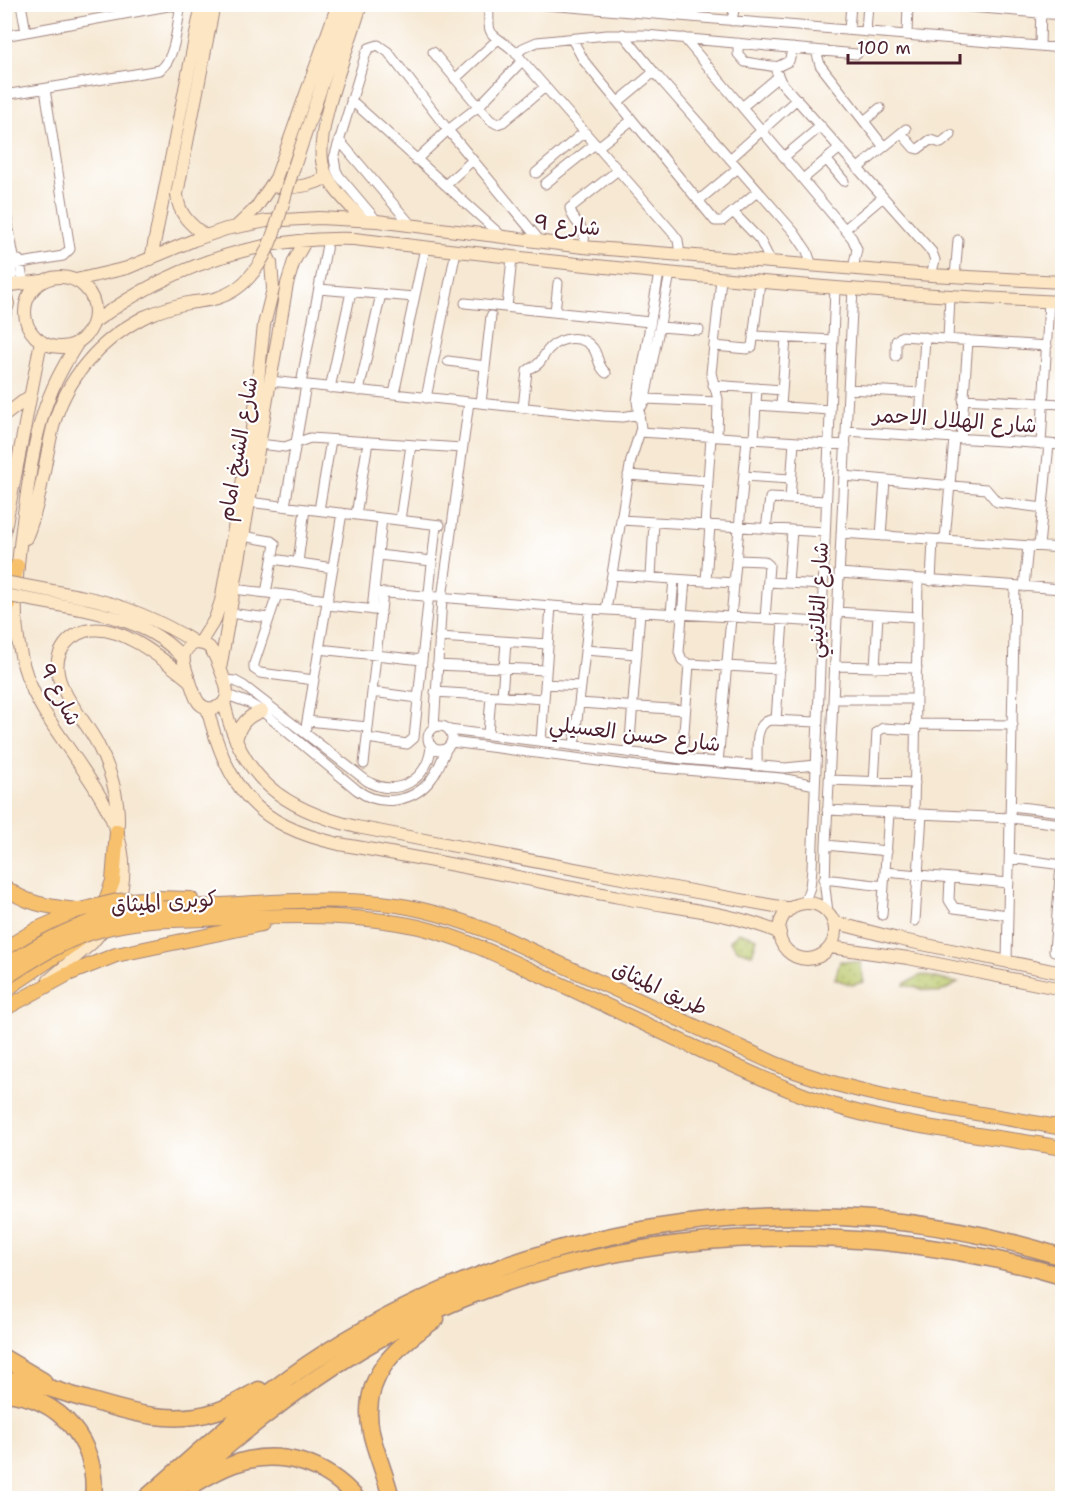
<svg xmlns="http://www.w3.org/2000/svg" width="1067" height="1503" font-family="'Shantell Sans','Playpen Sans Arabic',sans-serif">
<style>
.park{fill:url(#park-dots);stroke:#827249;stroke-width:1.5}
.lines{fill:none;stroke-linecap:round;stroke-linejoin:round}
.street-casing{stroke:#a0847f;stroke-width:11}
.secondary-casing{stroke:#a0847f;stroke-width:14}
.primary-casing{stroke:#a0847f;stroke-width:16}
.highway-casing{stroke:#a0847f;stroke-width:19}
.street{stroke:#fff;stroke-width:9}
.secondary{stroke:#fce6c4;stroke-width:12}
.primary{stroke:#f7c06c;stroke-width:14}
.highway{stroke:#f7c06c;stroke-width:16}
.secondary-bridge-casing{stroke:#a0847f;stroke-width:14;stroke-linecap:butt}
.primary-bridge-casing{stroke:#a0847f;stroke-width:16;stroke-linecap:butt}
.secondary-bridge{stroke:#fce6c4;stroke-width:12}
.primary-bridge{stroke:#f7c06c;stroke-width:14}
.labels{text-anchor:middle;stroke-width:4.5;stroke-linejoin:round;paint-order:stroke}
.street-label{font-size:21px;fill:#4a1f2b;stroke:#fff}
</style>
<defs>
<pattern id="park-dots" width="8" height="8" patternUnits="userSpaceOnUse" patternTransform="scale(1.5)"><rect width="8" height="8" fill="#b9c667"/><path d="M2 2h.1M6 6h.1" fill="none" stroke="#98a055" stroke-width="1.8" stroke-linecap="round"/></pattern>
</defs>
<rect width="100%" height="100%" fill="#fff"/>
<filter id="ink" filterUnits="userSpaceOnUse"><feTurbulence type="fractalNoise" baseFrequency=".0167" numOctaves="2"/><feDisplacementMap in="SourceGraphic" scale="12" xChannelSelector="R" yChannelSelector="G"/><feConvolveMatrix kernelMatrix="1 2 1 2 8 2 1 2 1" color-interpolation-filters="sRGB"/></filter>
<filter id="wash" filterUnits="userSpaceOnUse"><feTurbulence type="fractalNoise" baseFrequency=".008" numOctaves="4" result="noise"/><feDisplacementMap in="SourceGraphic" scale="24" xChannelSelector="R" yChannelSelector="G"/><feGaussianBlur stdDeviation="1.35" result="paint"/><feColorMatrix in="noise" values="0 0 0 0 0 0 0 0 0 0 0 0 0 0 0 0 0 1.4 0 .05"/><feComposite in="paint" operator="in"/></filter>
<g filter="url(#wash)">
<rect width="100%" height="100%" fill="#f6e8d3"/>
<!-- park -->
<path class="park" d="M 738,932 L 757,938 L 752,954 L 738,950 L 730,941 Z
M 840,961 L 860,962 L 864,982 L 852,985 L 835,979 Z
M 922,975 L 958,983 L 939,993 L 904,985 L 905,983 Z"/>
</g>
<g filter="url(#ink)">
<g class="lines">
<defs>
<path id="street" d="M 21,4 L 26,32
M 455,4 L 474,4
M 489,4 C 488,42 489,29 514,51 L 672,232 L 678,240 L 680,255
M 535,4 L 1062,48
M 936,4 L 1062,15
M 732,21 L 735,4
M 849,30 L 851,4
M 866,31 L 868,4
M 623,34 L 654,72 L 794,232 L 807,251 L 812,266
M 907,35 L 908,4
M 4,36 L 168,6 L 202,6
M 684,38 L 852,238 L 857,249 L 853,269
M 572,39 L 584,61 L 715,221 L 722,221 L 758,191
M 738,43 L 738,54 L 745,62 L 777,67 L 789,61 L 793,48
M 1040,46 L 1041,4
M 816,50 L 820,65 L 884,147
M 433,52 L 490,120 L 497,124 L 503,122 L 545,87
M 516,54 L 523,48 L 537,42 L 607,35 L 645,35 L 857,54
M 774,66 L 781,82 L 932,252 L 935,260 L 931,275
M 455,79 L 497,40
M 4,95 L 160,70 C 176,58 177,24 181,4
M 351,100 L 503,237
M 618,102 L 654,72
M 742,107 L 778,77
M 864,121 L 880,108
M 901,133 L 914,148 L 918,149 L 930,140 L 941,143 L 951,135
M 339,140 L 412,226
M 598,147 L 632,120
M 784,157 L 821,126
M 730,159 L 797,99
M 826,159 L 844,181
M 416,160 L 448,130 L 479,106 L 522,61
M 858,168 L 906,129
M 536,173 L 584,132
M 803,179 L 840,148
M 545,184 L 595,144
M 445,185 L 473,160
M 698,201 L 738,168
M 4,202 L 14,257 L 11,265 L 14,285
M 733,212 L 760,240 L 771,262
M 377,221 L 339,176 L 336,170 L 334,158 L 366,53 L 369,48 L 378,45 L 388,52 L 448,130 L 541,242
M 845,229 L 883,197
M 583,247 C 589,225 573,226 570,208 L 618,170
M 19,260 L 24,283
M 4,266 L 63,256 L 70,249 L 45,89
M 955,277 L 958,240
M 319,289 L 414,297
M 465,303 L 650,322
M 507,307 L 512,258
M 555,312 L 558,283
M 660,327 L 699,330
M 754,336 L 833,340
M 948,339 L 950,296
M 714,346 L 747,349 L 752,347 L 760,282
M 896,356 L 896,341 L 902,336 L 1047,346
M 448,361 L 485,366
M 270,381 L 603,416 L 622,417 L 640,414
M 301,384 L 328,239
M 713,385 L 782,390
M 330,388 L 351,292
M 848,389 L 921,393
M 359,391 L 381,294
M 394,394 L 425,248
M 426,398 L 456,251
M 645,399 L 718,402
M 963,399 L 1062,404
M 481,403 L 491,316
M 756,405 L 830,410
M 781,406 L 786,338
M 523,408 L 527,371 C 531,367 535,367 539,363 C 543,359 545,352 550,348 C 561,337 582,334 593,348 C 599,356 597,366 606,373
M 638,409 L 642,406 L 645,399 L 670,274
M 846,431 L 1062,445
M 640,432 L 846,445
M 919,436 L 925,337
M 717,437 L 718,399 L 711,373 L 721,279
M 754,439 L 757,388
M 961,439 L 968,340
M 259,444 L 285,447 L 310,438 L 462,448
M 1041,444 L 1049,301
M 628,475 L 708,481
M 744,476 L 791,479
M 844,476 L 986,489 L 997,502 L 1043,508
M 790,499 L 794,442
M 248,502 L 440,525
M 285,506 L 306,385
M 319,510 L 331,440
M 356,515 L 368,442
M 400,520 L 411,445
M 621,520 L 825,532
M 705,525 L 711,437
M 766,529 L 770,498 L 826,501
M 841,533 L 1062,548
M 243,536 L 271,541 L 275,544 L 266,593
M 881,536 L 885,480
M 945,540 L 954,439
M 1039,546 L 1049,444
M 378,555 L 432,561
M 273,559 L 333,568
M 736,560 L 764,561 L 769,565 L 765,619
M 298,562 L 305,509
M 839,573 L 1062,589
M 612,575 L 734,583
M 651,577 L 654,522
M 685,580 L 679,652 L 682,660 L 689,664 L 780,669
M 706,581 L 710,525
M 931,581 L 933,540
M 768,582 L 823,585
M 788,583 L 792,530
M 1024,587 L 1028,546
M 233,589 L 328,600
M 374,592 L 590,609 L 821,622
M 277,595 L 254,664 L 254,669 L 260,673 L 314,680
M 327,605 L 376,610
M 372,610 L 382,518
M 606,610 L 631,460 L 641,428 L 637,401 L 659,273
M 837,612 L 918,617
M 229,613 L 269,618
M 671,614 L 674,579
M 439,637 L 548,644
M 319,649 L 422,660
M 585,650 L 637,654
M 437,665 L 546,670
M 835,666 L 917,668
M 875,668 L 878,615
M 224,680 L 235,681 L 244,686 L 367,781 C 396,799 430,779 431,745
M 545,684 L 581,686
M 372,692 L 418,698
M 435,692 L 544,699
M 227,695 L 249,703 L 262,711 L 357,790 C 381,808 415,802 432,778 C 439,769 442,758 447,748
M 502,696 L 506,642
M 833,699 L 916,699
M 579,703 L 685,710
M 776,720 L 783,620
M 307,721 L 368,727
M 916,724 L 1013,725
M428 738a12 12 0 1 1 24 0a12 12 0 1 1-24 0Z
M 434,728 L 442,598 L 469,402
M 449,730 L 682,759 L 785,768 L 816,765
M 305,733 L 342,513
M 488,734 L 491,696
M 367,738 L 407,744 L 414,738 L 436,525
M 541,741 L 551,606
M 451,742 L 637,766 L 781,778 L 815,785
M 574,746 L 590,609
M 629,753 L 640,612
M 682,759 L 689,664
M 718,763 L 747,439
M 364,764 L 383,593
M 757,766 C 758,751 753,725 770,720 L 817,722
M 829,780 L 915,783
M 874,782 L 877,732 L 883,728 L 916,730
M 1011,806 L 1062,812
M 827,810 L 1011,818 L 1062,824
M 914,814 L 918,580
M 826,845 L 887,851
M 1010,858 L 1062,865
M 885,872 L 1009,883
M 950,878 L 949,900 L 954,908 L 1008,915
M 824,879 L 884,886
M 804,904 L 810,887 L 812,869 L 835,288
M 828,912 L 825,888 L 826,845 L 853,289
M 882,915 L 889,813
M 915,921 L 922,814
M 1054,951 L 1061,865
M 1007,961 L 1015,586"/>
<path id="secondary" d="M 361,4 C 351,43 311,134 324,169 C 331,189 350,205 363,220
M 292,173 L 345,17 L 355,4
M 272,186 C 292,189 310,187 327,177
M 236,227 L 256,208 L 276,178 L 338,4
M 205,236 C 190,224 178,214 177,194 L 214,4
M 151,259 L 202,4
M25 312a35 35 0 1 1 70 0a35 35 0 1 1-70 0Z
M 76,280 L 127,268 L 194,240 L 226,229 L 267,221 L 319,218 L 377,221 L 583,247 L 931,275 L 1062,282
M 4,286 L 42,281
M 4,289 L 8,304 L 4,316
M 94,322 C 171,266 258,236 354,239 C 589,267 825,291 1062,302
M 79,341 C 64,364 51,388 43,414 C 33,446 29,480 24,513 C 17,570 7,629 30,684 C 60,756 150,823 116,908
M 4,416 L 30,396
M 4,534 L 41,341
M 26,538 C 41,502 44,464 53,427 C 66,378 100,340 144,317
M 84,597 C 124,605 161,621 196,643
M 81,609 C 118,617 157,628 183,658
M 196,643 C 201,643 205,644 209,647 C 215,653 228,686 227,694 C 226,708 208,713 199,703 C 194,697 193,688 190,682 C 185,667 176,650 196,643 Z
M 200,643 L 215,619 L 221,601 L 254,417 L 264,325 L 273,289 L 271,263 L 263,246
M 220,669 L 287,284 L 294,261 L 306,240
M 224,702 C 240,778 284,810 357,827 L 658,885 L 791,909
M 207,708 C 228,789 255,825 339,844 C 433,860 526,879 619,897 C 673,908 729,911 780,933
M 236,741 C 239,725 247,716 262,711
M 118,824 C 119,796 110,769 98,745 C 85,717 45,682 61,651 C 66,641 75,634 85,631 C 119,621 165,661 190,681
M779 931a28 28 0 1 1 56 0a28 28 0 1 1-56 0Z
M 833,922 L 898,939 L 1062,973
M 830,947 L 908,958 L 1062,989
M 49,980 L 92,943 L 106,926"/>
<path id="primary" d="M 4,621 L 17,566
M 4,886 C 26,905 51,907 78,910
M 156,898 L 191,899
M 170,908 C 239,905 311,896 381,903 C 422,907 462,920 500,936 L 776,1064 C 868,1100 966,1110 1062,1128
M 102,911 L 113,881 L 117,831
M 170,920 C 252,918 338,909 419,927 C 468,939 512,962 558,983 C 634,1018 710,1057 788,1089 C 875,1126 970,1132 1062,1148
M 4,949 L 37,929 L 80,910
M 4,991 L 79,940
M 4,1009 L 68,974 L 116,955 L 262,924"/>
<path id="highway" d="M 4,1358 L 43,1381
M 4,1381 C 27,1381 47,1387 68,1394 C 118,1408 166,1428 217,1411 C 232,1406 245,1397 259,1390
M 4,1393 C 60,1397 99,1443 93,1498
M 193,1485 C 206,1477 220,1469 234,1464 C 279,1448 326,1463 356,1498
M 146,1498 C 204,1448 260,1394 325,1353 C 541,1215 819,1178 1062,1257
M 167,1498 C 228,1444 290,1392 360,1350 C 569,1225 832,1210 1062,1276
M 391,1498 C 386,1476 376,1454 371,1432 C 360,1377 395,1347 436,1319"/>
</defs>
<!-- street casing -->
<use href="#street" class="street-casing"/>
<!-- secondary casing -->
<use href="#secondary" class="secondary-casing"/>
<!-- primary casing -->
<use href="#primary" class="primary-casing"/>
<!-- highway casing -->
<use href="#highway" class="highway-casing"/>
<!-- street -->
<use href="#street" class="street"/>
<!-- secondary -->
<use href="#secondary" class="secondary"/>
<!-- primary -->
<use href="#primary" class="primary"/>
<!-- highway -->
<use href="#highway" class="highway"/>
<defs>
<path id="secondary-bridge" d="M 144,317 C 158,311 173,306 188,303 C 199,301 210,301 220,297 C 269,280 278,216 292,173
M 4,582 L 84,597
M 4,595 L 81,609"/>
<path id="primary-bridge" d="M 80,910 L 117,901 L 156,898
M 4,967 C 58,930 104,911 170,908
M 4,979 C 60,940 102,922 170,920"/>
</defs>
<!-- secondary-bridge casing -->
<use href="#secondary-bridge" class="secondary-bridge-casing"/>
<!-- primary-bridge casing -->
<use href="#primary-bridge" class="primary-bridge-casing"/>
<!-- secondary-bridge -->
<use href="#secondary-bridge" class="secondary-bridge"/>
<!-- primary-bridge -->
<use href="#primary-bridge" class="primary-bridge"/>
</g>
</g>
<g class="labels">
<!-- street labels -->
<g class="street-label">
<text transform="translate(567 225) rotate(6)" y="7">شارع 9</text>
<text transform="translate(955 420) rotate(4)" y="7">شارع الهلال الاحمر</text>
<text transform="translate(238 449) rotate(-80)" y="7">شارع الشيخ امام</text>
<text transform="translate(818 600) rotate(-87)" y="7">شارع التلاتيني</text>
<text transform="translate(60 694) rotate(63)" y="7">شارع 9</text>
<text transform="translate(635 734) rotate(7)" y="7">شارع حسن العسيلي</text>
<text transform="translate(164 902) rotate(-4)" y="7">كوبرى الميثاق</text>
<text transform="translate(660 988) rotate(25)" y="7">طريق الميثاق</text>
</g>
</g>
<!-- margin -->
<rect width="1067" height="1503" fill="none" stroke="#fff" stroke-width="24"/>
<!-- scale -->
<path d="M848 54v9h112v-9" fill="none" stroke="#4a1f2b" stroke-width="3"/>
<text x="857" y="54" font-size="18" fill="#4a1f2b" stroke="#ffffff" stroke-width="4.5" paint-order="stroke">100 m</text>
</svg>
